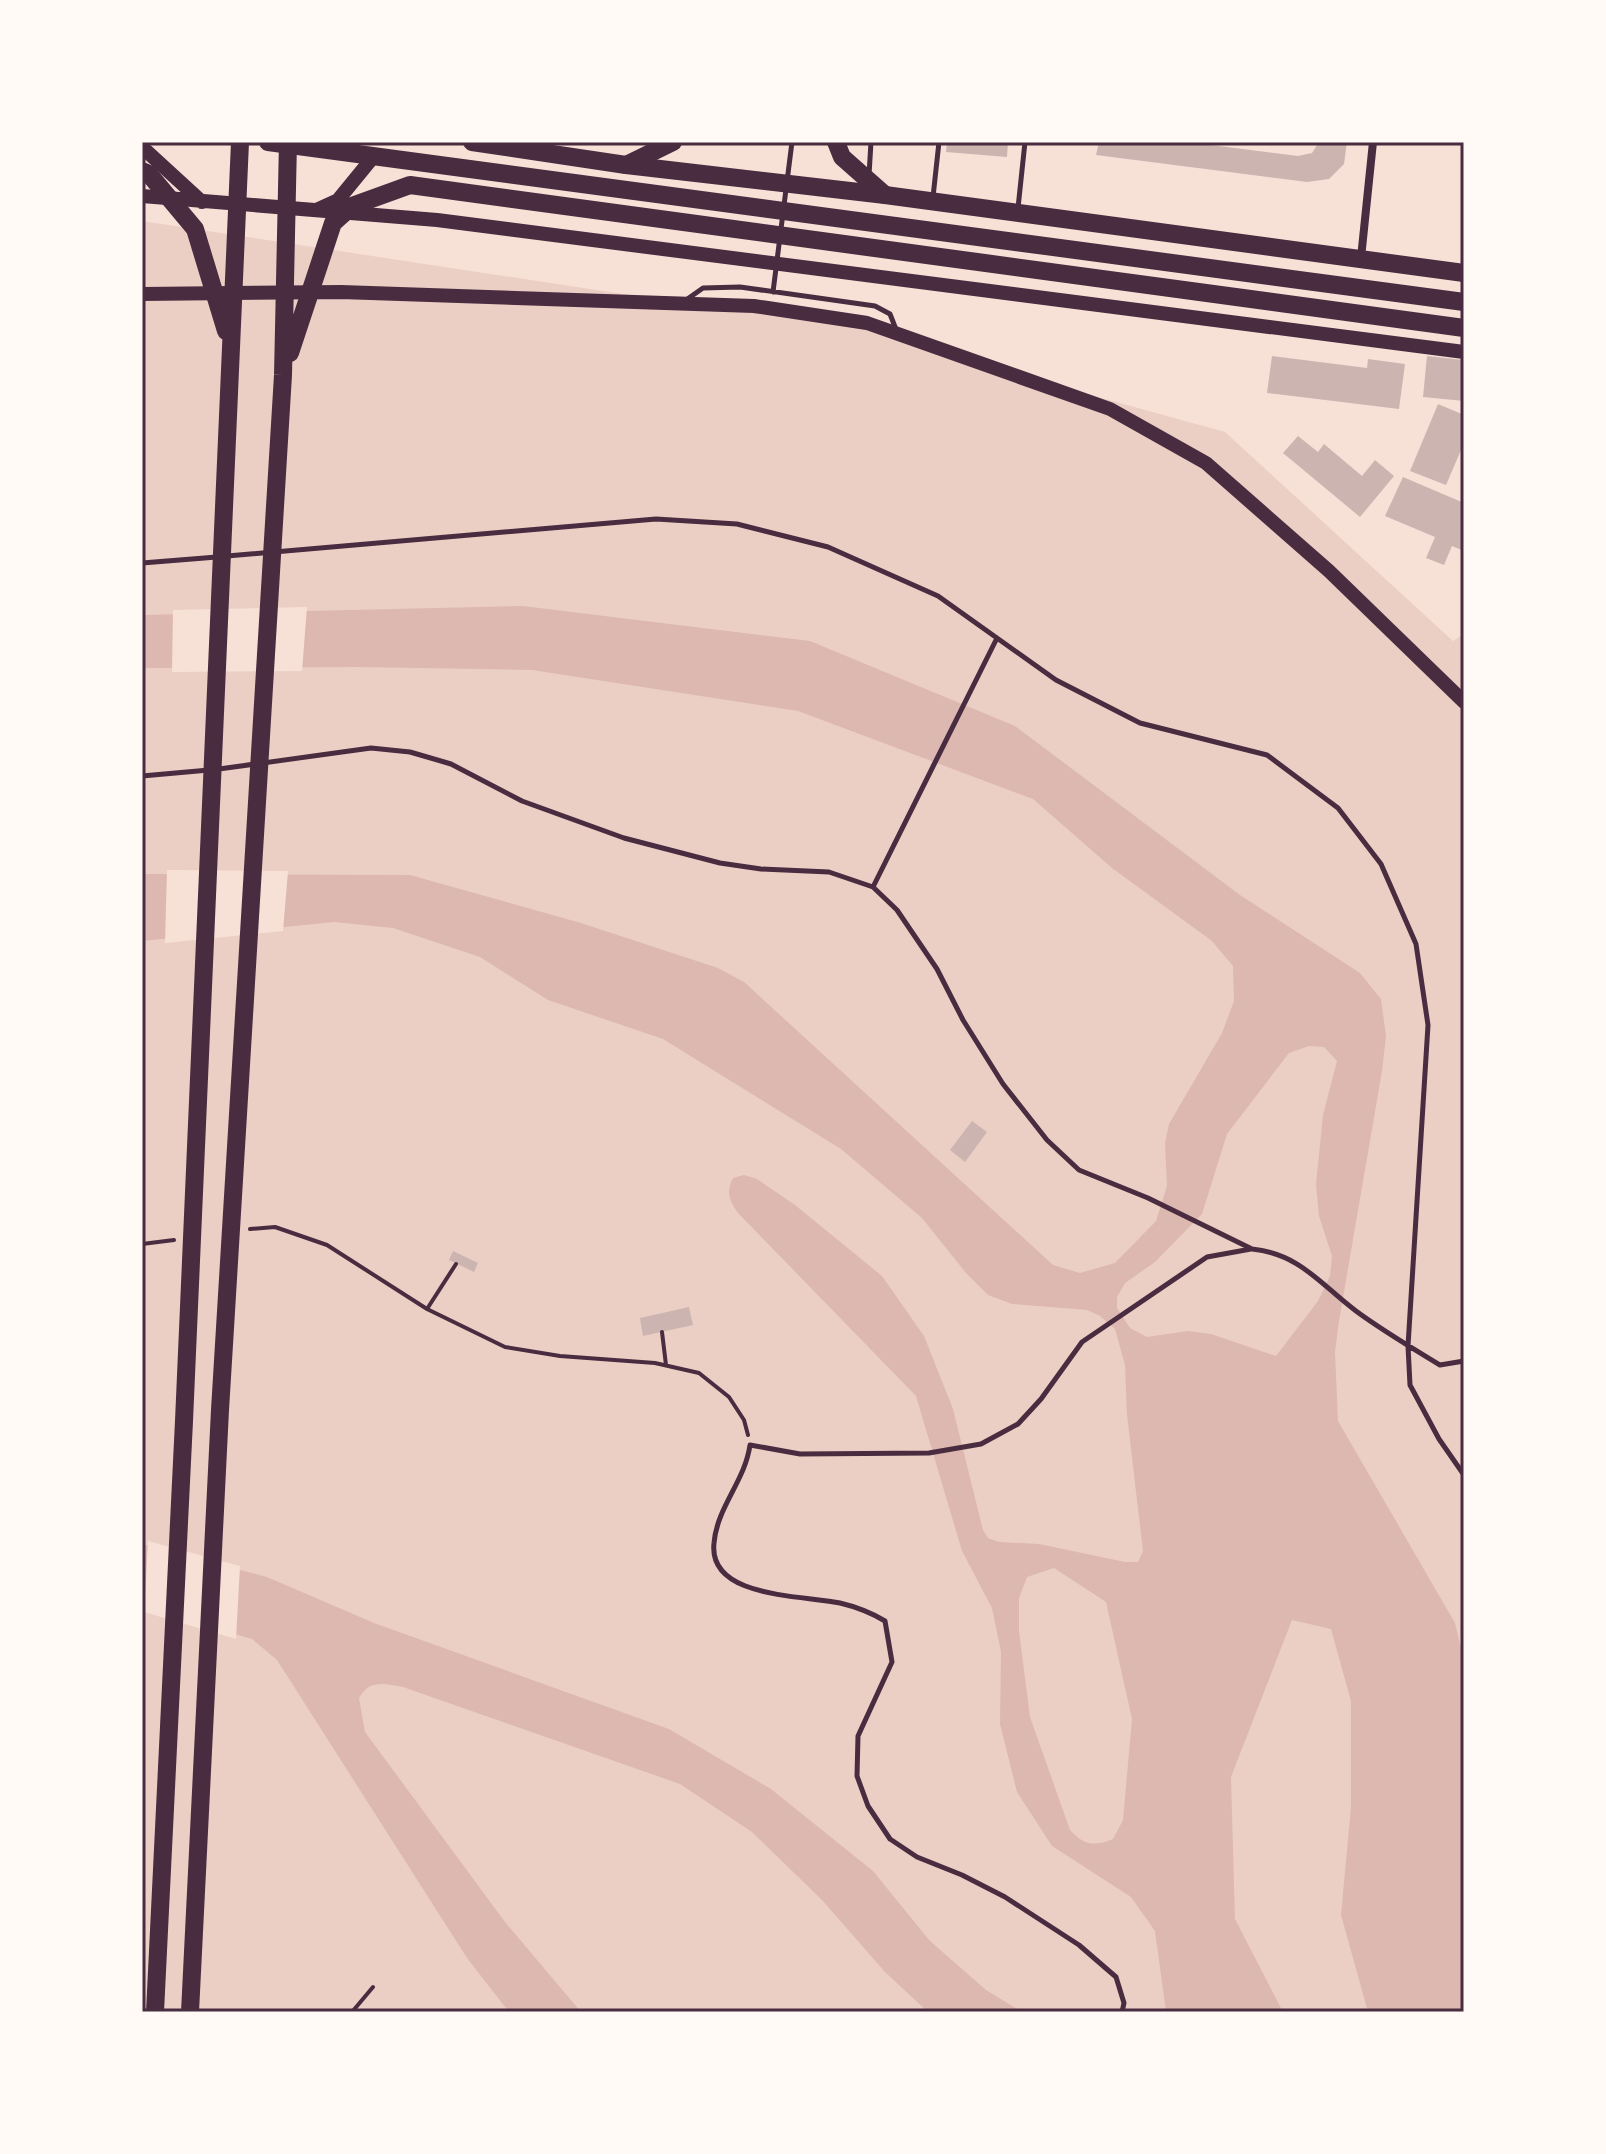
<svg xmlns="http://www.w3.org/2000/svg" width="1606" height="2154" font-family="Montserrat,sans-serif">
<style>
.green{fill:#ebcfc5}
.water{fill:#dcb8b0;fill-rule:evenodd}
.pier{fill:#f7e1d7}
.building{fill:#ccb4b1}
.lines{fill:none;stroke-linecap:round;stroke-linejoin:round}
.path{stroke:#4a2c40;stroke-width:4}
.service{stroke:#4a2c40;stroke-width:5}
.minor{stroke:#4a2c40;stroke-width:8}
.tertiary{stroke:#4a2c40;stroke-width:14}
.primary{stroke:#4a2c40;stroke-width:18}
.trunk{stroke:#4a2c40;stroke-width:18}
.neatline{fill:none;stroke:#4a2c40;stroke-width:3}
</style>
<rect width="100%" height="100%" fill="#f7e1d7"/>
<!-- green -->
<path class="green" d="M 142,221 L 682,303 L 867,323 L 990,367 L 1225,432 L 1453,641 L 1464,634 L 1464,2012 L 142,2012 Z"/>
<!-- water -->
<path class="water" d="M 523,606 L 810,641 L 1015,726 L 1240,895 L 1360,973 L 1381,999 L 1386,1036 L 1382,1071 L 1339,1321 L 1335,1352 L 1338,1421 L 1455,1623 L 1464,1661 L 1464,2012 L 1368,2012 L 1341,1915 L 1351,1807 L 1351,1701 L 1331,1629 L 1292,1620 L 1231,1777 L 1235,1919 L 1283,2012 L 1166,2012 L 1155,1931 L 1131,1897 L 1052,1846 L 1017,1792 L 1000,1724 L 1001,1652 L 992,1608 L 962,1551 L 916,1396 L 738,1213 C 729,1200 726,1192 733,1178 L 744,1175 L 757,1179 L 795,1205 L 882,1276 L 924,1336 L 953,1409 L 983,1530 L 988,1538 L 999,1542 L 1039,1544 L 1125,1562 L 1138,1562 L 1143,1551 L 1127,1415 L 1125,1365 L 1115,1329 L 1100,1316 L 1087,1310 L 1012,1304 L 988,1295 L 966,1273 L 922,1218 L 841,1149 L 663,1039 L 548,1000 L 480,957 L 393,928 L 334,922 L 142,941 L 142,874 L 410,875 L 581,923 L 718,968 L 744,982 L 1053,1265 L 1080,1273 L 1115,1263 L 1156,1221 L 1167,1186 L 1165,1143 L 1169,1124 L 1222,1033 L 1234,1001 L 1233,966 L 1212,941 L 1112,868 L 1033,799 L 798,711 L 532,670 L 358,667 L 142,668 L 142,615 ZM 1309,1046 L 1324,1047 L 1337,1061 L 1323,1115 L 1316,1184 L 1319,1216 L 1332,1256 L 1330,1276 L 1318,1301 L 1276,1356 L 1211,1334 L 1188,1331 L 1147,1337 L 1130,1328 L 1117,1308 L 1117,1297 L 1125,1283 L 1155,1262 L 1202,1214 L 1227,1134 L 1289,1053 ZM 1054,1568 L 1106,1602 L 1132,1719 L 1123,1820 L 1113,1839 C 1093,1847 1084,1845 1070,1830 L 1030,1717 L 1019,1631 L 1019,1598 L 1027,1577 Z
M 142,1544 L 267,1577 L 374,1623 L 669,1729 L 771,1789 L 873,1871 L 930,1941 L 986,1990 L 1022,2012 L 928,2012 L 885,1972 L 822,1900 L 752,1832 L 680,1784 L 403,1687 C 384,1684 370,1679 359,1698 L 365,1732 L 505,1922 L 581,2012 L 509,2012 L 467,1958 L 277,1660 L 252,1639 L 142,1607 Z"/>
<!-- pier -->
<path class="pier" d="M 307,607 L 302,671 L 172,672 L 173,610 Z
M 167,870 L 288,871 L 283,931 L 165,943 Z
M 148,1541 L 240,1566 L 236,1639 L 144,1612 Z"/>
<!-- building -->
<path class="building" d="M 947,142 L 1008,142 L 1007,157 L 946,152 Z
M 1099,142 L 1188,142 L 1298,156 L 1312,153 L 1319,142 L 1347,142 L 1344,164 L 1329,179 L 1307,182 L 1096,155 Z
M 1272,356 L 1367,368 L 1368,359 L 1405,364 L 1399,409 L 1267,393 Z
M 1427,356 L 1464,360 L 1464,401 L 1423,397 Z
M 1438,404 L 1464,415 L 1464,443 L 1446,485 L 1410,471 Z
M 1298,436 L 1318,452 L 1324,444 L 1362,476 L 1375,460 L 1394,476 L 1360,517 L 1283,453 Z
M 1403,477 L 1464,503 L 1464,551 L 1452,546 L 1444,565 L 1426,558 L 1435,537 L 1385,516 Z
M 972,1121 L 987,1132 L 965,1162 L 950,1150 Z
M 453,1251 L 478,1263 L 474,1272 L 449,1260 Z
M 689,1307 L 693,1325 L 643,1336 L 640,1318 Z"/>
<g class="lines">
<!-- path -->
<path class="path" d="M 250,1229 L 275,1227 L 327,1245 L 427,1309 L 505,1347 L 560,1356 L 655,1363 L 699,1373 L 729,1397 L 744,1420 L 748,1435
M 142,1244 L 174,1240
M 427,1309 L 456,1264
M 662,1332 L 666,1365
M 352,2012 L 373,1987"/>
<!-- service -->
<path class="service" d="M 869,175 L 871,142
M 933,197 L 939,142
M 1018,208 L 1025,142
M 773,292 L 792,142
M 686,300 L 703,288 L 740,287 L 875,306 L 890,314 L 897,332
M 227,556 L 656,519 L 737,524 L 828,547 L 938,596 L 1056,680 L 1140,723 L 1267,755 L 1338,808 L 1381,864 L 1416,944 L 1428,1025 L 1408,1346 L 1410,1385 L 1439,1439 L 1464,1475
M 142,563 L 217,557
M 219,769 L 371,748 L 410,752 L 451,764 L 522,801 L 624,838 L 720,863 L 761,869 L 829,872 L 873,887 L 897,910 L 937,969 L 963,1020 L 1003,1084 L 1047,1140 L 1079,1170 L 1148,1198 L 1252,1249 C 1300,1254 1320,1284 1356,1311 C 1383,1331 1412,1348 1440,1365 L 1464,1361
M 142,776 L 209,770
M 873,887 L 997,638
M 1122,2012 L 1124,2003 L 1116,1977 L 1079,1945 L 1005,1897 L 962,1875 L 917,1857 L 890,1839 L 868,1806 L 857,1776 L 858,1736 L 892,1662 L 885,1621 C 870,1612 857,1607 840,1603 C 804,1595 708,1599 714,1543 C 717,1507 745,1481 750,1445 L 800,1454 L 929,1453 L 981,1444 L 1018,1424 L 1041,1399 L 1082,1342 L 1207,1257 L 1251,1249"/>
<!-- minor -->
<path class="minor" d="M 1361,258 L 1373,142"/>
<!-- tertiary -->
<path class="tertiary" d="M 142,147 L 202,202
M 142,196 L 437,220 L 1464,352
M 316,210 L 338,200 L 374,156
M 142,294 L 341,292 L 754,306 L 867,323 L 1110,409 L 1206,463 L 1329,571 L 1464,702"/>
<!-- primary -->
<path class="primary" d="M 268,142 L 1464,302
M 472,142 L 626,165 L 885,195 L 1464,273"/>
<!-- trunk -->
<path class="trunk" d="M 836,142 L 842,157 L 885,195
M 626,165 L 673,142
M 142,171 L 149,174 L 195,229 L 226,331
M 290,353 L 333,223 L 352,206 L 410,185 L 1464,328
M 155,2012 L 184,1421 L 240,142
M 190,2012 L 220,1410 L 283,375 L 288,142"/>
</g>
<!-- border -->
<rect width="1606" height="2154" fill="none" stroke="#fffaf5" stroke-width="288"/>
<rect x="144" y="144" width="1318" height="1866" class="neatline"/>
</svg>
